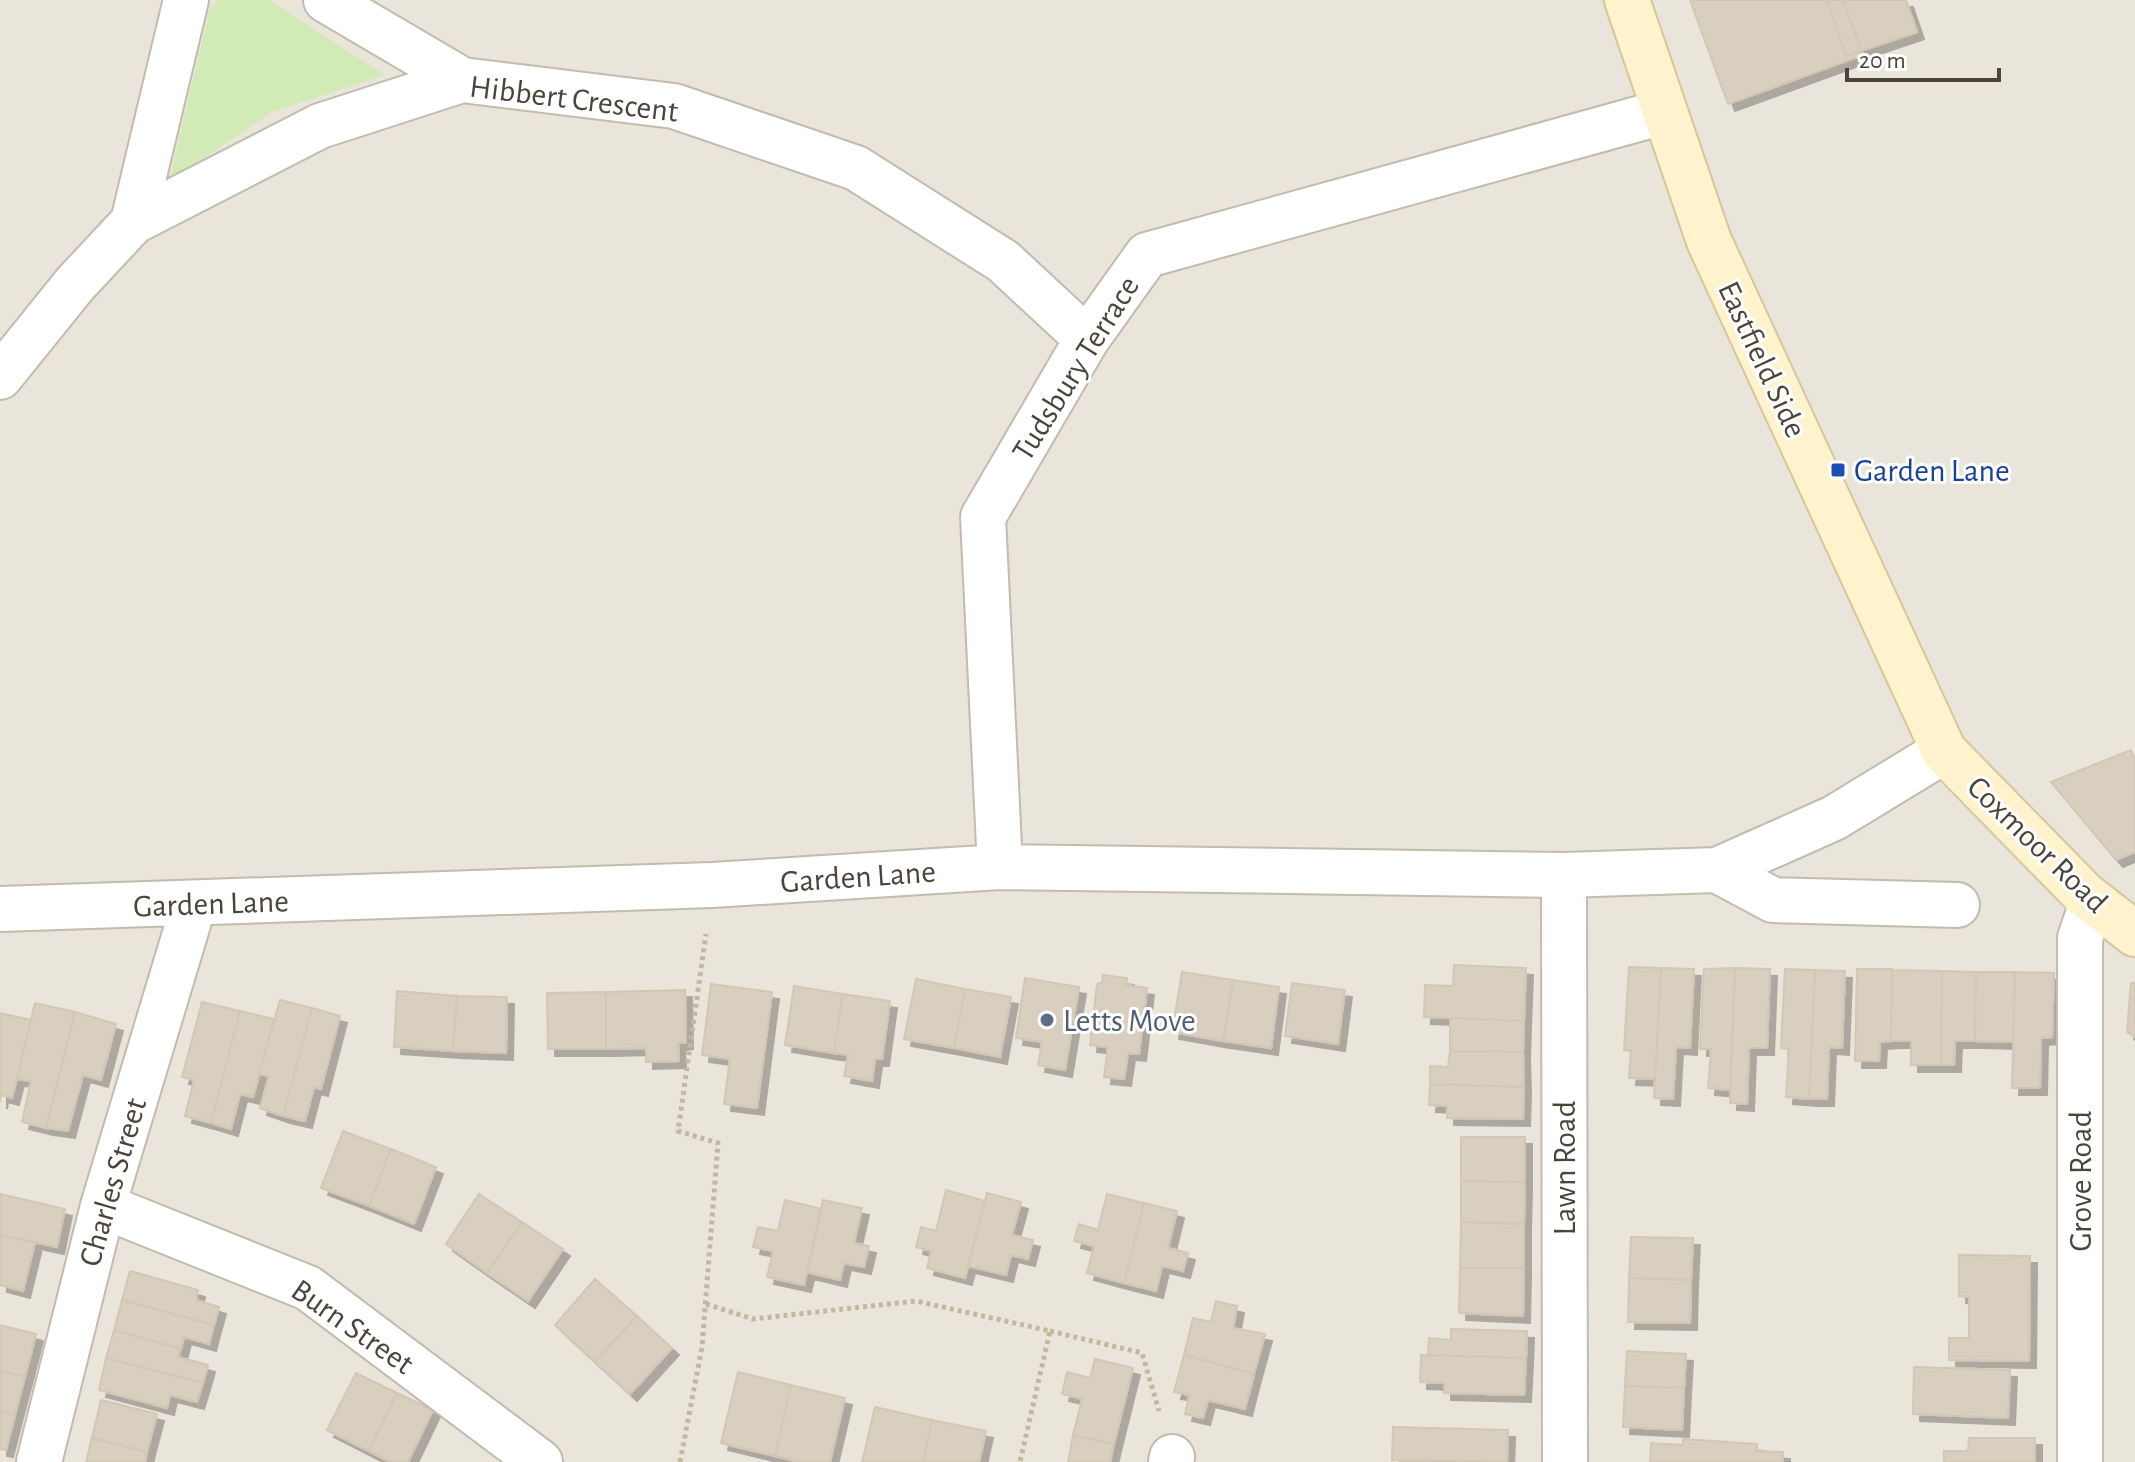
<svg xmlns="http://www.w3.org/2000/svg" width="2135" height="1462" font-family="'Alegreya Sans',sans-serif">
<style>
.residential{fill:#eae5da}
.green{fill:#d2eab5}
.building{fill:#d8cfc1;stroke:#d3c7b4;stroke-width:2;filter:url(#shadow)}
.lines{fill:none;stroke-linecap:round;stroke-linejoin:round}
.street-casing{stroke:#c2bbae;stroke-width:48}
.secondary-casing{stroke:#d6c79b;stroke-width:48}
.path{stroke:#c4b79f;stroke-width:5;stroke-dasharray:4 4;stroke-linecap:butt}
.street{stroke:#fff;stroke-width:44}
.secondary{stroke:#fff3cd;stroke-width:44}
.transit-dot{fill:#1a4fb4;stroke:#fff;stroke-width:3}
.service-dot{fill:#5c6f8a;stroke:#fff;stroke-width:3}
.labels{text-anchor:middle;stroke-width:6;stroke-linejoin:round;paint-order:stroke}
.street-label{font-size:32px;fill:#4b4439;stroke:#fff}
.transit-label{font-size:32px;fill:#164399;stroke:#fff;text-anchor:start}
.service-label{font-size:32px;fill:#4e5e75;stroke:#fff;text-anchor:start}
</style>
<defs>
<filter id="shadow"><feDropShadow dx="7" dy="7" stdDeviation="0" flood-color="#0004"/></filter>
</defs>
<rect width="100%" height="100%" fill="#f6f3ec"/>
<!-- residential -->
<path class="residential" d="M 0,0 L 2135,0 L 2135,1462 L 0,1462 Z"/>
<!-- green -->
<path class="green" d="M 219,0 L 269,0 L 385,75 L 272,112 L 169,182 L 210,8 Z"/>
<!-- building -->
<path class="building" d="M 1690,0 L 1843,0 L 1863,55 L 1728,104 Z
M 1827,0 L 1906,0 L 1917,32 L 1846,56 Z
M 2131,750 L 2135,760 L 2135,852 L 2116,860 L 2051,782 Z
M 1454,965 L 1526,968 L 1524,1021 L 1424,1017 L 1425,985 L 1453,986 Z
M 1629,967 L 1661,968 L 1655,1079 L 1629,1078 L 1631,1051 L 1624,1050 Z
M 1661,968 L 1694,969 L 1690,1048 L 1676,1047 L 1673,1099 L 1654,1098 Z
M 1735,968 L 1730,1090 L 1708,1088 L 1711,1049 L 1700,1049 L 1704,969 Z
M 1735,968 L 1770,969 L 1767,1048 L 1749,1048 L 1747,1104 L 1730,1103 Z
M 1785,969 L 1815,970 L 1809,1099 L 1786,1097 L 1789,1049 L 1781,1048 Z
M 1857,969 L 1892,969 L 1891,1041 L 1880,1042 L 1879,1061 L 1855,1061 Z
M 1815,970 L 1845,971 L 1842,1048 L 1829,1047 L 1827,1099 L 1809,1099 Z
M 1892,970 L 1942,971 L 1941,1065 L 1911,1065 L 1911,1041 L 1891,1041 Z
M 1942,971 L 1976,972 L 1975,1041 L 1955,1041 L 1954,1065 L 1941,1065 Z
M 1182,972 L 1233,980 L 1223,1041 L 1172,1032 Z
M 1976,972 L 2015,972 L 2013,1042 L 1975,1041 Z
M 2015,972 L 2054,973 L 2052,1037 L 2041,1038 L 2040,1088 L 2012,1088 Z
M 1103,975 L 1127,978 L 1126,985 L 1147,988 L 1139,1054 L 1128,1053 L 1124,1079 L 1104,1077 L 1108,1047 L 1090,1045 L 1097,984 L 1102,983 Z
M 1025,978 L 1079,987 L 1065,1070 L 1038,1065 L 1042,1042 L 1016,1038 Z
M 916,979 L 965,989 L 954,1048 L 904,1039 Z
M 1233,980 L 1279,987 L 1271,1048 L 1223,1041 Z
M 1292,983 L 1345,990 L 1338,1044 L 1285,1036 Z
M 2131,983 L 2135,983 L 2135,1037 L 2127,1032 Z
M 711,984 L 772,992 L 757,1108 L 724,1104 L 730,1059 L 702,1055 Z
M 794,986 L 843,994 L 834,1053 L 785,1045 Z
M 965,989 L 1011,997 L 1000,1057 L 954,1048 Z
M 685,990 L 686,1042 L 678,1043 L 679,1061 L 646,1062 L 646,1048 L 606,1049 L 606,992 Z
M 397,991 L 457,996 L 453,1051 L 394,1047 Z
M 606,992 L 606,1049 L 548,1049 L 547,993 Z
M 843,994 L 890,1001 L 882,1059 L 875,1059 L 872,1081 L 844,1076 L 848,1055 L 834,1053 Z
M 457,996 L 507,997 L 506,1053 L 453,1051 Z
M 280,1000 L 312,1008 L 283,1116 L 260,1108 L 269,1076 L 259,1074 Z
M 202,1002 L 240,1011 L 211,1123 L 185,1116 L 194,1080 L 182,1077 Z
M 35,1003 L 75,1012 L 46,1128 L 22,1122 L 31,1081 L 17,1079 Z
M 312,1008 L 340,1016 L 321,1089 L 314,1087 L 305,1121 L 283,1116 Z
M 240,1011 L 274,1019 L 253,1097 L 240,1094 L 231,1129 L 211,1123 Z
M 75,1012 L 116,1024 L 101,1080 L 83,1075 L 68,1131 L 46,1128 Z
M 0,1013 L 31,1020 L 12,1098 L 1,1095 L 0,1102 Z
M 1450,1018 L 1524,1021 L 1523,1052 L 1450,1051 Z
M 1450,1051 L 1523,1052 L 1524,1087 L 1430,1084 L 1430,1066 L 1448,1067 Z
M 1430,1084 L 1524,1087 L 1523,1119 L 1447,1118 L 1447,1106 L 1429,1105 Z
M 343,1131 L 391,1149 L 369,1206 L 321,1188 Z
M 1461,1137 L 1525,1137 L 1525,1182 L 1461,1181 Z
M 391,1149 L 436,1167 L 414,1224 L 369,1206 Z
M 1461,1181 L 1525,1182 L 1524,1224 L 1461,1222 Z
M 946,1190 L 985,1201 L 965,1278 L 927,1268 L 931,1251 L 916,1247 L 921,1227 L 936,1231 Z
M 987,1193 L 1021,1202 L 1012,1235 L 1033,1240 L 1028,1259 L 1011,1255 L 1006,1275 L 968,1266 Z
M 0,1194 L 65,1209 L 57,1247 L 0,1235 Z
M 479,1194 L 522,1222 L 487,1273 L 446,1244 Z
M 1107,1194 L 1144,1203 L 1124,1283 L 1087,1273 L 1094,1246 L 1074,1241 L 1079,1224 L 1098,1230 Z
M 785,1200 L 822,1209 L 804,1285 L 767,1277 L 773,1251 L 753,1247 L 758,1227 L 778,1231 Z
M 823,1200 L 862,1208 L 854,1243 L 869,1246 L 864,1267 L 844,1263 L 840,1280 L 807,1272 Z
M 1144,1203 L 1177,1211 L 1168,1248 L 1188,1253 L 1183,1271 L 1162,1266 L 1156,1291 L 1124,1283 Z
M 522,1222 L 563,1249 L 528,1301 L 487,1273 Z
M 1461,1222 L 1524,1224 L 1524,1268 L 1460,1268 Z
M 0,1235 L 35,1242 L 23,1291 L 0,1285 Z
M 1631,1237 L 1693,1238 L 1691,1280 L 1629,1278 Z
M 1959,1255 L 2030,1256 L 2029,1361 L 1949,1360 L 1949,1338 L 1969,1338 L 1969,1297 L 1959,1296 Z
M 1460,1268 L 1524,1268 L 1523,1316 L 1459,1313 Z
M 130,1271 L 198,1290 L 196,1300 L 219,1307 L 214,1325 L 122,1300 Z
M 1629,1278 L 1691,1280 L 1690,1323 L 1628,1322 Z
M 595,1279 L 637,1316 L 595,1362 L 555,1325 Z
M 122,1300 L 214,1325 L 209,1344 L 184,1337 L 181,1349 L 114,1330 Z
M 1216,1301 L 1237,1306 L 1233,1328 L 1265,1334 L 1254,1374 L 1184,1355 L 1193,1318 L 1211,1322 Z
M 637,1316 L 672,1348 L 630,1394 L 595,1362 Z
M 0,1325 L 36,1334 L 25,1377 L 0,1371 Z
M 1451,1329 L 1527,1331 L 1526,1358 L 1428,1355 L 1429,1338 L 1451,1340 Z
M 114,1330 L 181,1349 L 178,1357 L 208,1365 L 203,1383 L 106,1358 Z
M 1627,1351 L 1686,1354 L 1684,1388 L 1625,1386 Z
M 1184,1355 L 1254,1374 L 1245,1409 L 1208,1400 L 1203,1418 L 1185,1414 L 1189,1395 L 1174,1392 Z
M 1421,1355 L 1526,1358 L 1524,1395 L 1444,1393 L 1444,1383 L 1420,1382 Z
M 106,1358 L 203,1383 L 197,1402 L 170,1395 L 167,1408 L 99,1390 Z
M 1095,1359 L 1133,1368 L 1114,1444 L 1073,1435 L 1082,1399 L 1062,1394 L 1067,1372 L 1090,1378 Z
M 1914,1367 L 2010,1370 L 2008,1418 L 1913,1414 Z
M 0,1371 L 25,1377 L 15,1415 L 0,1411 Z
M 738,1372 L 791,1385 L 775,1456 L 721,1443 Z
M 356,1373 L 397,1393 L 368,1451 L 327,1430 Z
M 791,1385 L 845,1398 L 830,1462 L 799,1462 L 775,1456 Z
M 1625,1386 L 1684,1388 L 1682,1430 L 1623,1427 Z
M 397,1393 L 433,1410 L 408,1462 L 391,1462 L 368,1451 Z
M 101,1400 L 157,1414 L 147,1452 L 92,1438 Z
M 875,1407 L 932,1420 L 923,1462 L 862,1462 Z
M 0,1411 L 15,1415 L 6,1450 L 0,1449 Z
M 932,1420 L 986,1431 L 979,1462 L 923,1462 Z
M 1393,1427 L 1508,1430 L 1507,1462 L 1392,1460 Z
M 1073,1435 L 1114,1444 L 1110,1462 L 1068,1462 Z
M 92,1438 L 147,1452 L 145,1462 L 86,1462 Z
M 1969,1438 L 2035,1438 L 2035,1462 L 1944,1462 L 1944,1451 L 1968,1451 Z
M 1683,1439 L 1757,1444 L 1757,1451 L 1783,1452 L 1783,1462 L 1650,1462 L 1651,1443 L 1683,1445 Z"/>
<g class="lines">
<defs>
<path id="street" d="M 326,0 L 462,80
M 133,222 L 186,0
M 0,377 L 75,284 L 133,222 L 320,126 L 462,80 L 674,106 L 856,168 L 1003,261 L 1087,339
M 1000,867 L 983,517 L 1087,339 L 1147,255 L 1663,112
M 1717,870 L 1773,900 L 1957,905
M 1564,875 L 1565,1462
M 0,909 L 712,885 L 1000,867 L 1564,875 L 1717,870 L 1834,818 L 1944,751
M 103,1206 L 308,1288 L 540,1462
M 39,1462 L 103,1206 L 194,904
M 1171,1462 L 1172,1457
M 2080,1462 L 2080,938 L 2092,903"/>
<path id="secondary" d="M 1627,0 L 1709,241 L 1944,751 L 2084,894 L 2135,934"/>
</defs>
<!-- street casing -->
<use href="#street" class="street-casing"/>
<!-- secondary casing -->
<use href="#secondary" class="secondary-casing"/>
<!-- path -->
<path class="path" d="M 706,1304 L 753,1319 L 916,1301 L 1050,1331 L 1020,1462
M 1050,1331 L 1142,1353 L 1159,1411
M 680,1462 L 702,1347 L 718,1143 L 678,1131 L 706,934"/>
<!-- street -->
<use href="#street" class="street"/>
<!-- secondary -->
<use href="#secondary" class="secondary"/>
</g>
<!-- markers -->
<rect class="transit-dot" x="1830" y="462" width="16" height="16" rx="4"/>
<circle class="service-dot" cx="1047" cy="1020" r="8"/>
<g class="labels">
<!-- street labels -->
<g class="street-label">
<text transform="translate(574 98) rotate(7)" y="11">Hibbert Crescent</text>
<text transform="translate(1763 359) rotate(65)" y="11">Eastfield Side</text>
<text transform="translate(1075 368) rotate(-58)" y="11">Tudsbury Terrace</text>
<text transform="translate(2038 844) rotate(44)" y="11">Coxmoor Road</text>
<text transform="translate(858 876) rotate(-4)" y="11">Garden Lane</text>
<text transform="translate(211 903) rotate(-2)" y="11">Garden Lane</text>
<text transform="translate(1564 1168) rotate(-90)" y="11">Lawn Road</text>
<text transform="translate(2080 1181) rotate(-90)" y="11">Grove Road</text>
<text transform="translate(112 1182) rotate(-74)" y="11">Charles Street</text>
<text transform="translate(353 1326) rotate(35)" y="11">Burn Street</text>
</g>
<!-- transit labels -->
<g class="transit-label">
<text x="1854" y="481">Garden Lane</text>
</g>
<!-- service labels -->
<g class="service-label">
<text x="1063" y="1031">Letts Move</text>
</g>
</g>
<!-- scale -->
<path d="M1847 68v12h152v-12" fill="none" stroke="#4b4439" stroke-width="4"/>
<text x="1859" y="68" font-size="24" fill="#4b4439" stroke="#ffffff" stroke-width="6" paint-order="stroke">20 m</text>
</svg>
